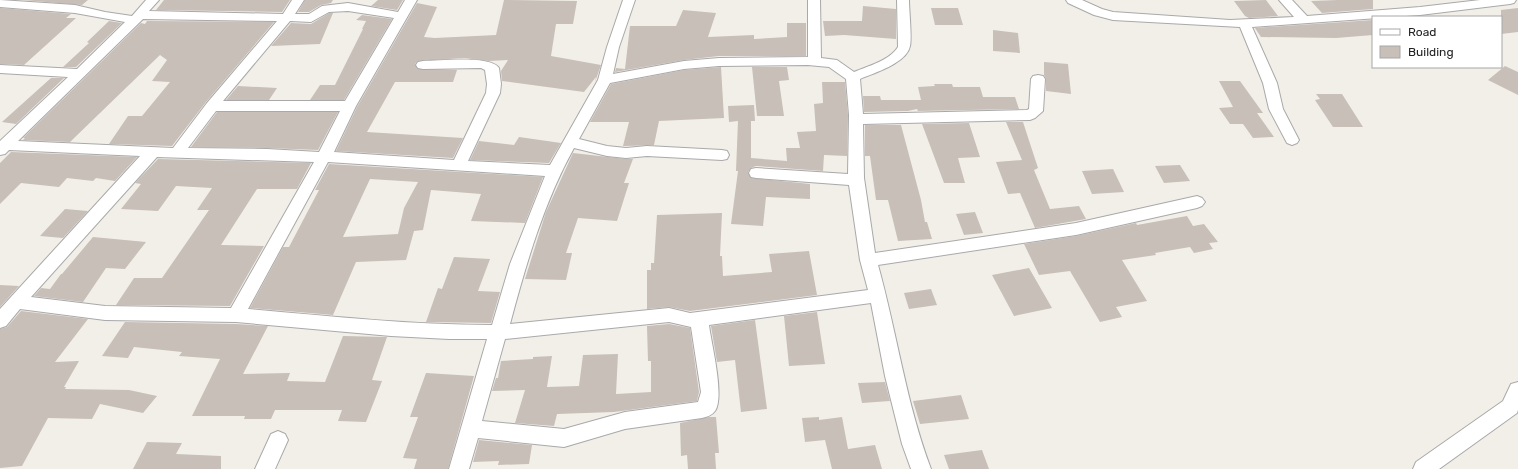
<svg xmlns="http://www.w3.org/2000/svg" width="1518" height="469" font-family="Rubik,sans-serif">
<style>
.building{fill:#c7bfb8;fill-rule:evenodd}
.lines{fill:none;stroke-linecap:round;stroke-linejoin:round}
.minor-casing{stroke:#a9a9a9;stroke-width:2}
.minor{fill:#fff;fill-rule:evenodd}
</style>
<rect width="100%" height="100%" fill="#f2efe9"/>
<!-- building -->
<path class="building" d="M 23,0 L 88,0 L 82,5 Z
M 164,0 L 290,0 L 282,12 L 156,10 Z
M 305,0 L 333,0 L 331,3 L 321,5 L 309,12 L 298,12 Z
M 378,0 L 403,0 L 397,10 L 371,6 Z
M 504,0 L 577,1 L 573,24 L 556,24 L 551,56 L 601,65 L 595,82 L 596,77 L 584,92 L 502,81 L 501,71 L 508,60 L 489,61 L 464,58 L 418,61 L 415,64 L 418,69 L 457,70 L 453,82 L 395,82 L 367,132 L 463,138 L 453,158 L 336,151 L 357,107 L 417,3 L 437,7 L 424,37 L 435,38 L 496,35 Z
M 1266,0 L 1278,16 L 1249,18 L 1245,16 L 1234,1 Z
M 1338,0 L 1373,0 L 1373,9 L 1322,13 L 1311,1 Z
M 863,6 L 896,9 L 896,39 L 844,35 L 825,36 L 823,21 L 862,21 Z
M 0,8 L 71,14 L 66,18 L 76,18 L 24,65 L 0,64 Z
M 931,8 L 958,8 L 963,25 L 935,25 Z
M 1518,8 L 1518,32 L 1501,34 L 1501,10 Z
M 683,10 L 716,13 L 708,37 L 754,35 L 754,39 L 787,37 L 787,23 L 806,23 L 806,56 L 719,56 L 684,60 L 615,72 L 616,68 L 625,69 L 630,26 L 676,26 Z
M 329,13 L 333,13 L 320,44 L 271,46 L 291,23 L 311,24 Z
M 362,15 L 392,19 L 344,100 L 310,100 L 320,85 L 335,85 L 363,29 L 362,29 L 366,21 L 356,20 Z
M 1373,20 L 1373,35 L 1336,38 L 1261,37 L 1255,28 Z
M 109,21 L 122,23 L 76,67 L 63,67 L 89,43 L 87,42 Z
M 147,21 L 274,22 L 206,102 L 172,146 L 109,144 L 128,116 L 142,116 L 170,82 L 152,81 L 167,60 L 160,55 L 70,142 L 23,140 L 25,138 L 23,138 L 141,23 L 145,24 Z
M 993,30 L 1018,33 L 1020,53 L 993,51 Z
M 1044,62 L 1068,64 L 1071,94 L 1046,91 L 1046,79 L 1044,75 Z
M 1505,66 L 1518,72 L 1518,95 L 1488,80 Z
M 721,67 L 724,118 L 659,121 L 654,145 L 626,146 L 623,146 L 629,122 L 590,122 L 611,84 L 684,70 Z
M 752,67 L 787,67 L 789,80 L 779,81 L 784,116 L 757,116 Z
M 51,78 L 64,78 L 16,124 L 2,122 Z
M 1219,81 L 1240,81 L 1263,113 L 1257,113 L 1274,137 L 1253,138 L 1243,124 L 1230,124 L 1219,108 L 1233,107 Z
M 822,82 L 845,82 L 848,115 L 847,156 L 824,155 L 823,171 L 756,166 L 751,168 L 748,172 L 751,178 L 810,184 L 810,199 L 766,197 L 763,226 L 731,224 L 738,171 L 736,171 L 738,121 L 729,122 L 728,106 L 754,105 L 755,121 L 751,121 L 751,158 L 787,161 L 786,148 L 800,148 L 797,132 L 816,131 L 814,104 L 823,103 Z
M 934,84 L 952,84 L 953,87 L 980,87 L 983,97 L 1015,97 L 1019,109 L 918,111 L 917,109 L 908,111 L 864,112 L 863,96 L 880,96 L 881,100 L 921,100 L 918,87 L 935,86 Z
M 238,86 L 277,88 L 269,100 L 226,100 Z
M 1316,94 L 1342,94 L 1363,127 L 1333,127 L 1315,100 L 1320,99 Z
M 217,112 L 338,112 L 318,150 L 267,148 L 191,147 Z
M 1006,122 L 1023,122 L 1038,168 L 1034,170 L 1050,209 L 1079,206 L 1086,219 L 1035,228 L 1020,193 L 1008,194 L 996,162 L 1022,160 Z
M 969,123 L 980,157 L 958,158 L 965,183 L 944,183 L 922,124 Z
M 865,125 L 901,125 L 921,200 L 925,222 L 927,222 L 932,239 L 898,241 L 888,200 L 876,200 L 870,156 L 865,156 Z
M 519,137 L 561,143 L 549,163 L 470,160 L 479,141 L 514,145 Z
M 11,152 L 137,157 L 115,181 L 96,178 L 93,181 L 67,178 L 59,187 L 21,183 L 0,204 L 0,163 Z
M 573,153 L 626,159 L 633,159 L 624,183 L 629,183 L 617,221 L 578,218 L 566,253 L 572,253 L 566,280 L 525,279 L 546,212 Z
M 158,159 L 311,163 L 297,189 L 257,189 L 221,245 L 264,246 L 230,306 L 116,305 L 134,278 L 162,278 L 209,210 L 197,210 L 212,188 L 176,186 L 158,211 L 121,209 L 141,184 L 135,183 Z
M 329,164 L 543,177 L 525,223 L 471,221 L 481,194 L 431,190 L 423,230 L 414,231 L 406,260 L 356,262 L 333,315 L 250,308 L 283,247 L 289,247 L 319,190 L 315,190 ZM 370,179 L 418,182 L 404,208 L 398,234 L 343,237 Z
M 1180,165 L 1190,181 L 1164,183 L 1155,166 Z
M 1113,169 L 1124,192 L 1092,194 L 1082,171 Z
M 65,209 L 88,211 L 63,238 L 40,236 Z
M 975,212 L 983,233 L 964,235 L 956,214 Z
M 722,213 L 720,256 L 722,256 L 723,276 L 772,272 L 769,254 L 809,251 L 817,295 L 690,311 L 669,307 L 647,309 L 647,270 L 651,270 L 651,263 L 654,263 L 657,215 Z
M 1187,216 L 1193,226 L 1204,224 L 1218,242 L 1209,243 L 1213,249 L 1194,253 L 1190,247 L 1155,253 L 1156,255 L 1122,260 L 1147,301 L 1116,307 L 1122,317 L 1100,322 L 1070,271 L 1039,275 L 1024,244 L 1076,236 L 1136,223 L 1137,225 Z
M 93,237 L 146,242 L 125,269 L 106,268 L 83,302 L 34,296 L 41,288 L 50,289 L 61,274 L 62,274 Z
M 454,257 L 490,259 L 478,291 L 500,292 L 491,323 L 426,322 L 438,288 L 442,289 Z
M 1029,268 L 1052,308 L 1014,316 L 992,275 Z
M 0,285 L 19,286 L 0,307 Z
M 931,289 L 937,305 L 909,309 L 904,293 Z
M 21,311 L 88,319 L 55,362 L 79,361 L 64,387 L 66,387 L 65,389 L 129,390 L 157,396 L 143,413 L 100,404 L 92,419 L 48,418 L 22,466 L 0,468 L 0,329 L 7,327 Z
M 817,312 L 825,364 L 789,366 L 784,316 Z
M 755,320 L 767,409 L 741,412 L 735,360 L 717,362 L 711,326 Z
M 125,322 L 236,324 L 268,326 L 243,374 L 290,373 L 287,381 L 325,382 L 343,336 L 387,337 L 372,380 L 382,381 L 366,422 L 338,421 L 342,410 L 275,410 L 271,419 L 244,419 L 245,416 L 192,416 L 220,359 L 179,356 L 182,352 L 134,347 L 128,358 L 102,356 Z
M 669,324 L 690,328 L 699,392 L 697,401 L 614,412 L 557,414 L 554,426 L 515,423 L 525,390 L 492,391 L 496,378 L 498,378 L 501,361 L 533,359 L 533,357 L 552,356 L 547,387 L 579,386 L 583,355 L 618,354 L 616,394 L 651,392 L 651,361 L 648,361 L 647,326 Z
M 426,373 L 474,376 L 448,469 L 414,469 L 417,459 L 403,458 L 418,417 L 410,417 Z
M 885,382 L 890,401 L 862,403 L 858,383 Z
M 961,395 L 969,419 L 920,424 L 913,401 Z
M 709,417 L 716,417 L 719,453 L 715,453 L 716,469 L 688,469 L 687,455 L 681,456 L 680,423 Z
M 819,417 L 819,420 L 842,417 L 848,449 L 875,445 L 882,469 L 832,469 L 825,440 L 805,442 L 802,418 Z
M 479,440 L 532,445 L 529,464 L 498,465 L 499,461 L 473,462 Z
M 147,442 L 182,443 L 176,454 L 221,456 L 221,469 L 133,469 Z
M 982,450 L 989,469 L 949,469 L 944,455 Z"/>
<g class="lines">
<defs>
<path id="minor" d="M 0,0 L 75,5 L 105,12 L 132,16 L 146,0 L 159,0 L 149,11 L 283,14 L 292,0 L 304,0 L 295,14 L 309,14 L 322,6 L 348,3 L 398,12 L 405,0 L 417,0 L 356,106 L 334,152 L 454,160 L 486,93 L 487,84 L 485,70 L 481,68 L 423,69 L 418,68 L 416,65 L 418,62 L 423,61 C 439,61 490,55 499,68 L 501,84 L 500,93 L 468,161 L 550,165 L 598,80 L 607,47 L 623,0 L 635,0 L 619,47 L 613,74 L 684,61 L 719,58 L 808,57 L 808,0 L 820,0 L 821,58 L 837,60 L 854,72 C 868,66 889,61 898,47 L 897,0 L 909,0 C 909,11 912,37 910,46 C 907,63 874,73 860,79 L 863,114 L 1027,110 L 1029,109 L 1031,79 L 1033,76 L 1038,75 L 1043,76 L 1045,79 L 1043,111 L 1035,118 L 1030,120 L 863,124 L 864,178 L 875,253 L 1076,223 L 1197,196 L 1202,198 L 1205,202 L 1202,206 L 1197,208 L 1076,235 L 878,265 C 897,333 906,403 931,469 L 911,469 L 902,444 L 885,376 L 871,303 L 709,325 C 711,342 725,397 715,411 C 712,415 707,417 702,418 L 625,429 L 564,447 L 478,438 L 469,469 L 449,469 L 487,339 L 449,339 L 391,336 L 236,322 L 105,320 L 20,309 L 6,326 L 0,328 L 0,309 L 140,156 L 9,150 L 5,154 L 0,155 L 0,141 L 68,77 L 0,73 L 0,65 L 77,69 L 125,22 L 75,13 L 0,7 ZM 348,11 L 394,18 L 345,101 L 223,101 L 290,21 L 311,22 L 329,12 ZM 143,19 L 277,21 L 207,103 L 173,148 L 18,141 ZM 808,65 L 829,67 L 846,79 L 849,115 L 848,174 L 756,168 L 751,169 L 749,173 L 751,177 L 756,178 L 849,185 L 860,260 L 868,290 L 690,313 L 669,308 L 510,324 C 526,264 544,202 574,148 L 607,156 L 626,158 L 647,156 L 722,160 L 727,159 L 729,155 L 727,151 L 722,150 L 647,146 L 626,148 L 607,146 L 579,139 L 610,83 L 684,69 L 719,66 ZM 216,111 L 340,111 L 319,152 L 267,149 L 188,148 ZM 157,157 L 314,162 L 231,308 L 105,306 L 31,297 ZM 328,162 L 545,176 L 510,264 L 492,325 C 410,325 329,316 248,309 ZM 669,322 L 691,327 L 701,392 L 698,402 L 625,412 L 564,429 L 482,421 L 505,339 Z
M 1066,0 L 1082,0 L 1102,9 L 1113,12 L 1230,20 L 1294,17 L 1279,0 L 1292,0 L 1307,16 L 1420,7 L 1480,0 L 1516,0 L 1514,3 L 1510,4 L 1420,15 L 1252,27 L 1277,83 L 1283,109 L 1299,140 L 1297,143 L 1292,145 L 1287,143 L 1269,109 L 1263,83 L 1240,27 L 1113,20 L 1094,15 L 1068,3 Z
M 1518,382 L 1518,410 L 1517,413 L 1439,469 L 1413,469 L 1416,462 L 1503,401 L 1511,384 Z
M 278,431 L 285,434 L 288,440 L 275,469 L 255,469 L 271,434 Z"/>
</defs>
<!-- minor casing -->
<use href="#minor" class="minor-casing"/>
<!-- minor -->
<use href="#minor" class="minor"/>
</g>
<!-- legend -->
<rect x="1372" y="16" width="130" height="52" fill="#ffffff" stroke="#a7a7a7"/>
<rect x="1380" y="29" width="20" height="6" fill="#ffffff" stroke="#a7a7a7"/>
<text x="1408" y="36" font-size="12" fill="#222222">Road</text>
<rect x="1380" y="46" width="20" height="12" fill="#c7bfb8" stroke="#a7a7a7"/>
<text x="1408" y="56" font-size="12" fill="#222222">Building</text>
</svg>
